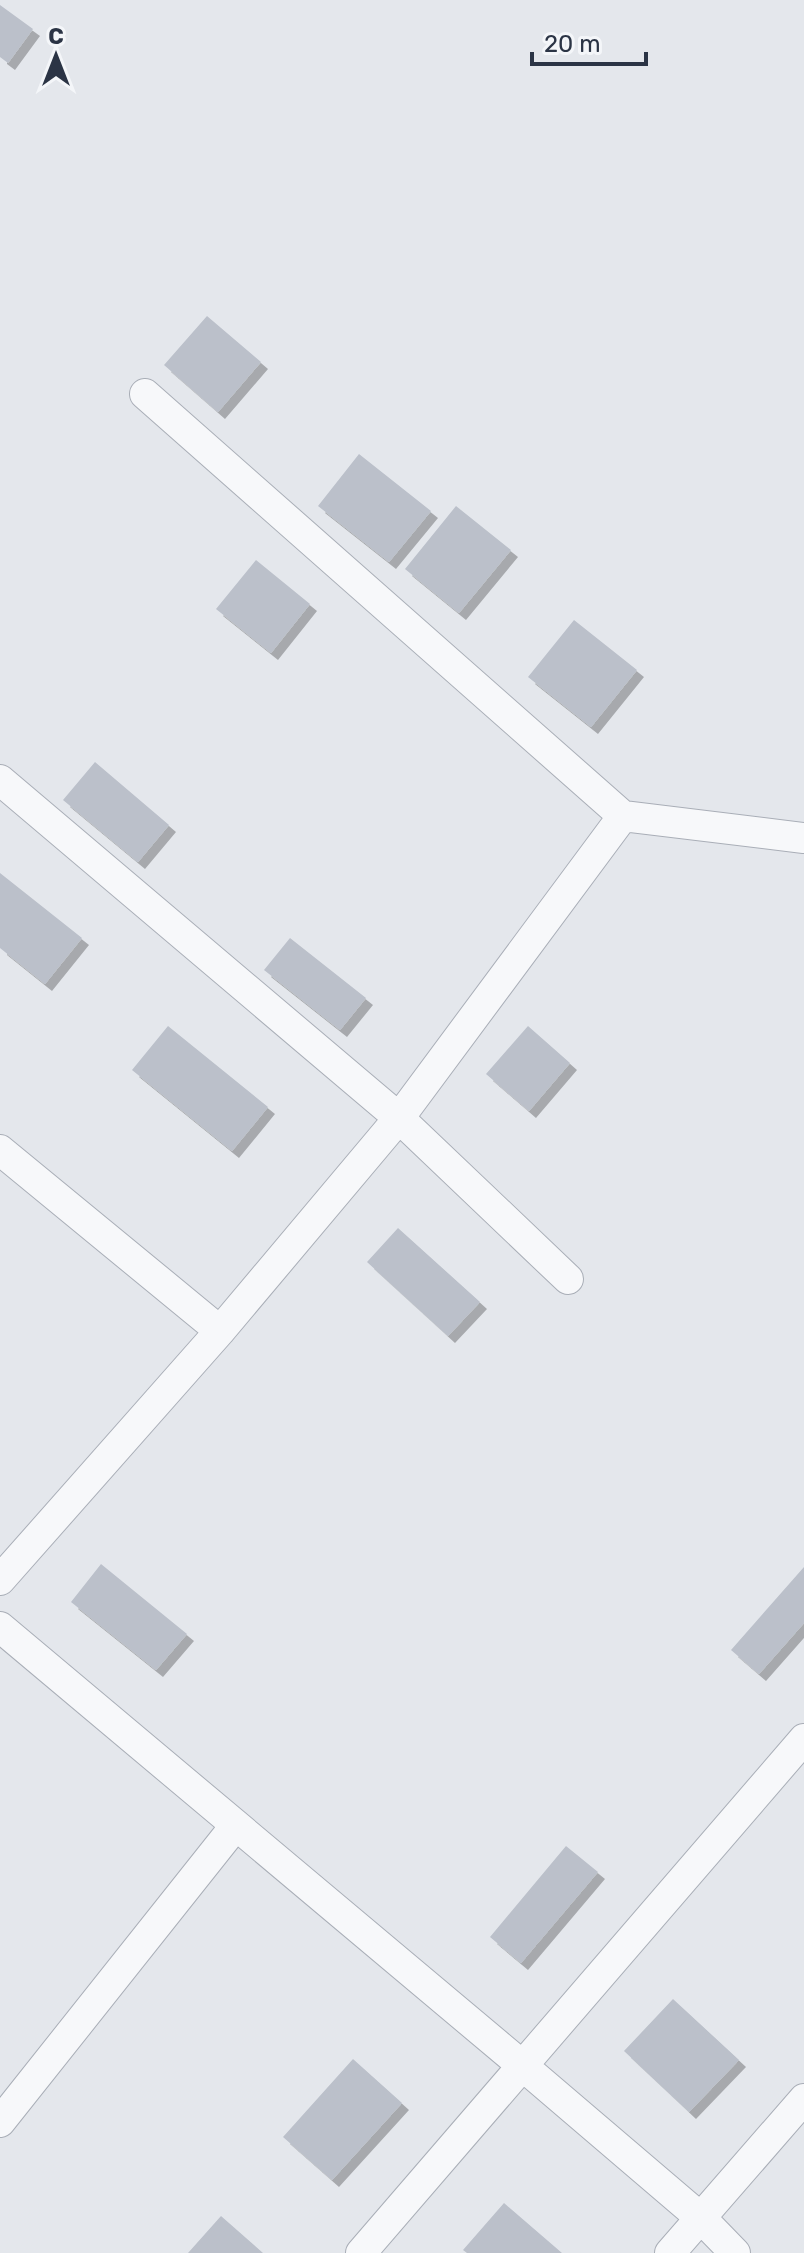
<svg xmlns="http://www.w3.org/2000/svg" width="804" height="2253" font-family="Rubik,sans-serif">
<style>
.building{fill:#bbc0ca;filter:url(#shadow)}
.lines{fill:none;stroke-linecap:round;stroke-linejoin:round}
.street-casing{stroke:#a9aeb7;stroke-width:32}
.street{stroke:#f7f8fa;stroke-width:30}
</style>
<defs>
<filter id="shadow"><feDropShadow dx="7" dy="7" stdDeviation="0" flood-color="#0004"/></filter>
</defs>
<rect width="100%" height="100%" fill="#e4e7ec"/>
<!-- building -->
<path class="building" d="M 0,5 L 33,29 L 8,63 L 0,57 Z
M 207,316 L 261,362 L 218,412 L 164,365 Z
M 359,454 L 431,511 L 389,562 L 318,506 Z
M 456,506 L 511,550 L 459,613 L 405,569 Z
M 256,560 L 310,604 L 271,653 L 216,609 Z
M 574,620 L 637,670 L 591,727 L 528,677 Z
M 95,762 L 169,825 L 138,862 L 63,800 Z
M 0,873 L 82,938 L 45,984 L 0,948 Z
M 290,938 L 366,998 L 340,1030 L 264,970 Z
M 168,1026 L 268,1107 L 232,1151 L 132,1070 Z
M 528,1026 L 570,1063 L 529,1111 L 486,1074 Z
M 398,1228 L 480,1302 L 448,1336 L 367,1262 Z
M 101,1564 L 187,1634 L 156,1670 L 71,1602 Z
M 804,1567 L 804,1623 L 759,1674 L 731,1650 Z
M 566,1846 L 598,1872 L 521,1963 L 490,1937 Z
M 673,1999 L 739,2060 L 689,2112 L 624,2051 Z
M 353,2059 L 402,2103 L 332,2180 L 283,2137 Z
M 504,2203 L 562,2253 L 467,2253 L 463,2250 Z
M 221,2216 L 263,2253 L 188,2253 Z"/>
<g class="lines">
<defs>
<path id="street" d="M 145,394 L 623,816 L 804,838
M 0,780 L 399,1118 L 568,1279
M 0,1150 L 220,1331
M 0,1580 L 220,1331 L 399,1118 L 623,816
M 0,1627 L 524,2067 L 702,2219 L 735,2253
M 0,2122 L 236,1825
M 361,2253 L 804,1739
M 670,2253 L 804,2099"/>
</defs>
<!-- street casing -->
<use href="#street" class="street-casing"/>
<!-- street -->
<use href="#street" class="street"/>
</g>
<!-- north arrow -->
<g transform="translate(56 56)" stroke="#f4f6f9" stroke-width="6" paint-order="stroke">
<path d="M0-6L14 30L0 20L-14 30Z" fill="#2b3445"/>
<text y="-12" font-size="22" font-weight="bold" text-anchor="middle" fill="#2b3445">С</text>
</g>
<!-- scale -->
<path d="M532 52v12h114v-12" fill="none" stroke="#2b3445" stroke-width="4"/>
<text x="544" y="52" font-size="24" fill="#2b3445" stroke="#f4f6f9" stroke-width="6" paint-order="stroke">20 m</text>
</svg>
